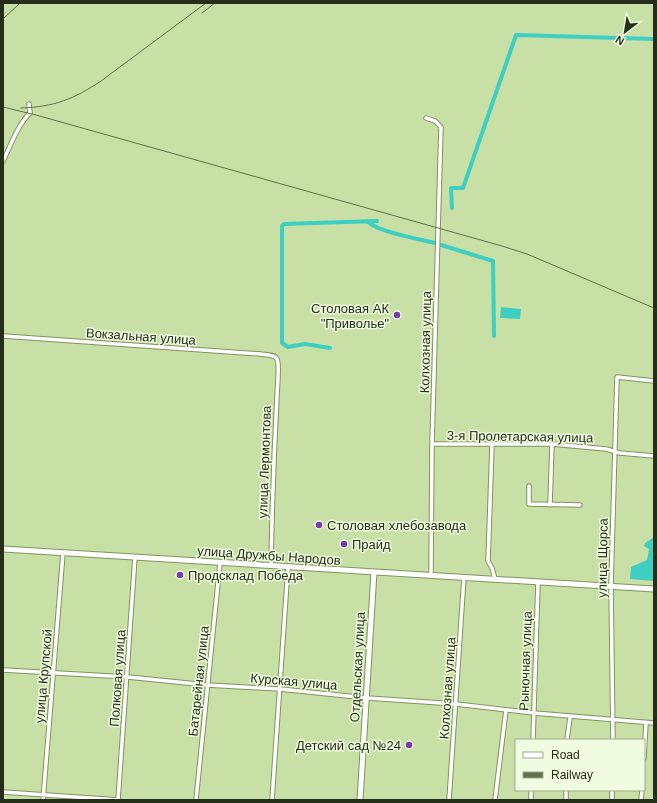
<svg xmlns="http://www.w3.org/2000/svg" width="657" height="803" font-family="Helvetica,sans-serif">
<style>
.water{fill:#3fcfc2}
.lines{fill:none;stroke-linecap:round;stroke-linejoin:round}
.canal{stroke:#3fcfc2;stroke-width:4}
.street-casing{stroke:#7f955e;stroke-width:5.5}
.secondary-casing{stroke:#7f955e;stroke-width:7}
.street{stroke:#fff;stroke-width:3.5}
.secondary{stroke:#fff;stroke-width:5}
.rail{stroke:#616f4c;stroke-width:1}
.poi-dot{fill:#7c3cb1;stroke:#effcdf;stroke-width:1.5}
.labels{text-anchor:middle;stroke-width:3;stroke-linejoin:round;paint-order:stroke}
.poi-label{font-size:13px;fill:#252e18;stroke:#effcdf;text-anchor:start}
.street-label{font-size:13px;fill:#252e18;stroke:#effcdf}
</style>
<rect width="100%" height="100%" fill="#c8e0a6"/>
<!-- water -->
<path class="water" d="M 501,307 L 521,309 L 520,319 L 500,318 Z
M 654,537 L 654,581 L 630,579 L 631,567 L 647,560 L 649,549 L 644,546 L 645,543 Z"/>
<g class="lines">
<!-- canal -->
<path class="canal" d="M 452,208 L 451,188 L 463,188 L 516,35 L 654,39
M 368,222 C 379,232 419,239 435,243
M 441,245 L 493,261 L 494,336
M 330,348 L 305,344 L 288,347 L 282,343 L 282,226 L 284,224 L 377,221"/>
<defs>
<path id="street" d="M 426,118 L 435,121 L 441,127 L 432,444 L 431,575
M 3,161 C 11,145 17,126 30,113 L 29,104
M 3,336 L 260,354 C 265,355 274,354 277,359 C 280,365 277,388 277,396 C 274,452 272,509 271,566
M 432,444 L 552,444 L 606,449 L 620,453 L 654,456
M 492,445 L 488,561 L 492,568 L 495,579
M 529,486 L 529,504 L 580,505
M 550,505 L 552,444
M 3,670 L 128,677 L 207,685 L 280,689 L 367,698 L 456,704 L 534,713 L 654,723
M 533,740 L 538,582
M 567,740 L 570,717
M 613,740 L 611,586 L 617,377 L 654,381
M 644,758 L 646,723
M 3,792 L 119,800
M 43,800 L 63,553
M 118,800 L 135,557
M 196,800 L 220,563
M 272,800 L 288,567
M 449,800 L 464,577
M 495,800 L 506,710
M 531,800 L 531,790
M 566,800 L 566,790
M 612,800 L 612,790
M 641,800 L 642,790"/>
<path id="secondary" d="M 3,549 L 654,589
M 360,800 L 374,572"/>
</defs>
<!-- street casing -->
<use href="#street" class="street-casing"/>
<!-- secondary casing -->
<use href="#secondary" class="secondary-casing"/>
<!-- street -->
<use href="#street" class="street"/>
<!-- secondary -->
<use href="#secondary" class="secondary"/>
<!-- rail -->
<path class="rail" d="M 202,13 L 215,3
M 3,19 L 20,3
M 3,107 L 36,115 L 502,246 L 527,254 L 654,308
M 21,108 C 54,107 74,99 101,81 L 206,3"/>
</g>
<!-- markers -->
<g class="poi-dot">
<circle cx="397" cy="315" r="4"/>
<circle cx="319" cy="525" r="4"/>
<circle cx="344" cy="544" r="4"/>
<circle cx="180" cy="575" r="4"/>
<circle cx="409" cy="745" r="4"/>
</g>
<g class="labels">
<!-- poi labels -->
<g class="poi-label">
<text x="389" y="313" text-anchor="end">Столовая АК<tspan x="389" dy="15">"Приволье"</tspan></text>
<text x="327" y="530">Столовая хлебозавода</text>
<text x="352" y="549">Прайд</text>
<text x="188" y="580">Продсклад Победа</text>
<text x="401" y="750" text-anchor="end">Детский сад №24</text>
</g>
<!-- street labels -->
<g class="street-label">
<text transform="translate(141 336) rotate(4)" y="5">Вокзальная улица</text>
<text transform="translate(425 342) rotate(-89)" y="5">Колхозная улица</text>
<text transform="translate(520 436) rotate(1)" y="5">3-я Пролетарская улица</text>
<text transform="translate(264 462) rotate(-88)" y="5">улица Лермонтова</text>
<text transform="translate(269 555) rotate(4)" y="5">улица Дружбы Народов</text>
<text transform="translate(602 558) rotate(-89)" y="5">улица Щорса</text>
<text transform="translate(525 661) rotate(-88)" y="5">Рыночная улица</text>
<text transform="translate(357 667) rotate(-87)" y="5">Отдельская улица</text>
<text transform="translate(43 676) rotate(-85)" y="5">улица Крупской</text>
<text transform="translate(117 678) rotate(-86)" y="5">Полковая улица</text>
<text transform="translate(198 681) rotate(-84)" y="5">Батарейная улица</text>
<text transform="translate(294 681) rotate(5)" y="5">Курская улица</text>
<text transform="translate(447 688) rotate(-86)" y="5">Колхозная улица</text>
</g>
</g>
<!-- border -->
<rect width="657" height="803" fill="none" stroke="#252e18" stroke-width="8"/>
<!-- legend -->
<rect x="515" y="739" width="130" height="52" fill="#effcdf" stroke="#9eaa8f"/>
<rect x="523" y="752" width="20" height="6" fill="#ffffff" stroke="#9eaa8f"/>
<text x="551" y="759" font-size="12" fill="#252e18">Road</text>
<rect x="523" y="772" width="20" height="6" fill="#616f4c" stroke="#9eaa8f"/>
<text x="551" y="779" font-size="12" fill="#252e18">Railway</text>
<!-- north arrow -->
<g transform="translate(625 32) rotate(211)" stroke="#effcdf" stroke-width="3" paint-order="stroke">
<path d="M0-3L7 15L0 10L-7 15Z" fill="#252e18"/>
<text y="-6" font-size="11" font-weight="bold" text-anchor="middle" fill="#252e18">N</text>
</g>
</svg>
